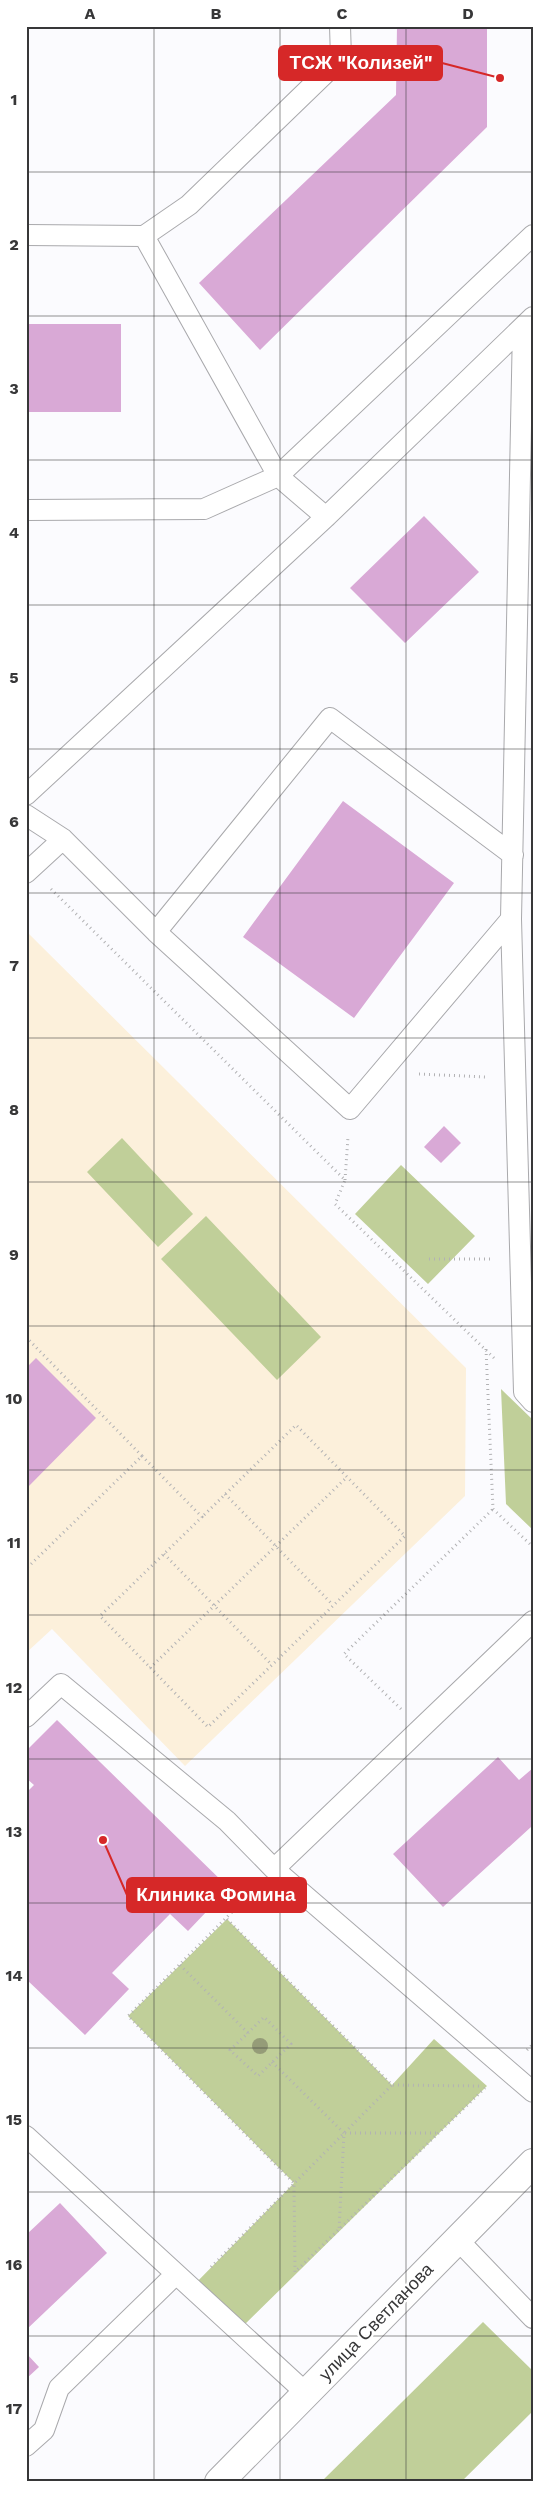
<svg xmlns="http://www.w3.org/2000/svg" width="559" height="2508" font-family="'Work Sans',sans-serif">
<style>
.education{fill:#fcf0db}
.green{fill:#c0cf99}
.building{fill:#d9a9d6}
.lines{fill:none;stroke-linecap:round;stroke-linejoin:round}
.lane-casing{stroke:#a9a9ac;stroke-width:22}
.secondary-casing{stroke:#a9a9ac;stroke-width:30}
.path{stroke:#b2b2b4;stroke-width:3;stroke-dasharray:1 4;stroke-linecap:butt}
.lane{stroke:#fff;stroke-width:20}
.secondary{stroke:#fff;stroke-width:28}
.tree{fill:#959c78}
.grid{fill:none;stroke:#373738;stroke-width:1;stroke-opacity:0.55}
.labels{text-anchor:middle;stroke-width:4.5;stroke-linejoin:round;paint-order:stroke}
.street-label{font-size:18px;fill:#373738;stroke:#fff}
.leader{fill:none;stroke:#d62828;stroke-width:2}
.callout-dot{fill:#d62828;stroke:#fff;stroke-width:2}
.callout{fill:#d62828;stroke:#d62828;stroke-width:2}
.callout-label{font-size:19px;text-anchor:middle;font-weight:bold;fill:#fff}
.neatline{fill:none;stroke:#373738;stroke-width:2}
.grid-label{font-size:16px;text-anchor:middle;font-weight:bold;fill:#373738}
</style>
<rect width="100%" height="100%" fill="#fbfbfe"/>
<!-- education -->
<path class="education" d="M 26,931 L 466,1368 L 465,1496 L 185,1766 L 52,1629 L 26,1653 Z"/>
<!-- green -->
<path class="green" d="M 122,1138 L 193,1214 L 158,1247 L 87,1172 Z
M 401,1165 L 475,1236 L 428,1284 L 355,1214 Z
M 206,1216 L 321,1337 L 277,1380 L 161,1259 Z
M 501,1389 L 533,1420 L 533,1530 L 506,1504 Z
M 227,1919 L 392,2085 L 434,2039 L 487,2086 L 238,2331 L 191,2288 L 294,2183 L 128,2016 Z
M 483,2322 L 533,2371 L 533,2411 L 461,2482 L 321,2482 Z"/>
<!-- building -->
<path class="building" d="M 397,26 L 487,26 L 487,127 L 260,350 L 199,283 L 396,95 Z
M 26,324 L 121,324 L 121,412 L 26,412 Z
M 424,516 L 479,572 L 405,643 L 350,588 Z
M 343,801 L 454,883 L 354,1018 L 243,937 Z
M 444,1126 L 461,1143 L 441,1163 L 424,1147 Z
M 36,1358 L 96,1418 L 26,1489 L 26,1368 Z
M 57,1720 L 229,1888 L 188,1931 L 170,1914 L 112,1973 L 129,1989 L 85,2035 L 26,1979 L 26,1793 L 34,1785 L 26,1778 L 26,1751 Z
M 498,1757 L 519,1780 L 533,1768 L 533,1829 L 531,1827 L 443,1907 L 393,1854 Z
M 60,2203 L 107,2253 L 26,2330 L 26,2235 Z
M 26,2353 L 39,2367 L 26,2379 Z"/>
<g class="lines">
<defs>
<path id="lane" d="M 26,235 L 144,236 L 189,205 L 341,58 L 340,26
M 144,236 L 278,476 L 326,517
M 523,327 L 511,919 L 524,1392 L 533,1402
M 26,510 L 204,509 L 278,476 L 533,235
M 26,795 L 326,517 L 533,317
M 26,815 L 63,839 L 156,932
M 26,873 L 63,839
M 511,919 L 350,1109 L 156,932 L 330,718 L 513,855
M 26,1717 L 61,1684 L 227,1821 L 274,1869 L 533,2092
M 274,1869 L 533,1621
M 26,2136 L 306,2393
M 457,2239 L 533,2318
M 26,2446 L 44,2430 L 59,2388 L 176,2274"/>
<path id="secondary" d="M 219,2482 L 533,2163"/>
</defs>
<!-- lane casing -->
<use href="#lane" class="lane-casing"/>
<!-- secondary casing -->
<use href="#secondary" class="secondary-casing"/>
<!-- path -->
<path class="path" d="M 51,889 L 345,1180 L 335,1204 L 494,1358
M 419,1074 L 486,1077
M 345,1180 L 348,1137
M 429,1259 L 492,1259
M 26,1337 L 142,1456 L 26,1569
M 486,1349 L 493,1509 L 533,1547
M 142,1456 L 202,1517 L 100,1616 L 208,1727 L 405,1536 L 296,1425 L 202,1517
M 225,1494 L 333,1605
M 164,1554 L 272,1665
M 150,1668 L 347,1477
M 401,1709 L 344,1654 L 493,1509
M 253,1891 L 128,2016 L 294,2183 L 295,2272 L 485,2088
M 227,1919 L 392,2085 L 480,2086
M 180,1965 L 248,2033 L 230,2050 L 258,2076 L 291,2044 L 264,2017 L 248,2033
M 527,2050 L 533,2044
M 272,2062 L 344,2133 L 339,2230
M 345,2133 L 439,2133
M 211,2267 L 392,2085"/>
<!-- lane -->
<use href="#lane" class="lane"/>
<!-- secondary -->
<use href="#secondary" class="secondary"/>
</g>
<!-- trees -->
<circle class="tree" cx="260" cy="2046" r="8"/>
<!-- grid -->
<path class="grid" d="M 154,26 L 154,2482M 280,26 L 280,2482M 406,26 L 406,2482M 26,172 L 533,172M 26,316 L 533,316M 26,460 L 533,460M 26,605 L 533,605M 26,749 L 533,749M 26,893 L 533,893M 26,1038 L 533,1038M 26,1182 L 533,1182M 26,1326 L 533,1326M 26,1470 L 533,1470M 26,1615 L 533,1615M 26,1759 L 533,1759M 26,1903 L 533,1903M 26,2048 L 533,2048M 26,2192 L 533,2192M 26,2336 L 533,2336"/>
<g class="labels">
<!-- street labels -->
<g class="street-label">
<text transform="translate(376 2322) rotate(-46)" y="6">улица Светланова</text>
</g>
</g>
<!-- callouts -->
<path class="leader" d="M500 78L442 63M103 1840L127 1895"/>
<g class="callout-dot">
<circle cx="500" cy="78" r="5"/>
<circle cx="103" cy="1840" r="5"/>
</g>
<g class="callout">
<rect x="279" y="46" width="163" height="34" rx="5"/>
<rect x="127" y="1878" width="179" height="34" rx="5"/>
</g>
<g class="callout-label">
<text x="361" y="69">ТСЖ "Колизей"</text>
<text x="216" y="1901">Клиника Фомина</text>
</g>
<!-- border -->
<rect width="559" height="2508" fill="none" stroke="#ffffff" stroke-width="55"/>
<rect x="28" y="28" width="504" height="2452" class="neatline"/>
<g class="grid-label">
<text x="90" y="19">A</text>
<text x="216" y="19">B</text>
<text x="342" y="19">C</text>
<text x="468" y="19">D</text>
<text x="14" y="105">1</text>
<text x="14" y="250">2</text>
<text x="14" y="394">3</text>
<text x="14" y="538">4</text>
<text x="14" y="683">5</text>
<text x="14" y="827">6</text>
<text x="14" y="971">7</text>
<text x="14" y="1115">8</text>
<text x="14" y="1260">9</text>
<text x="14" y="1404">10</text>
<text x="14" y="1548">11</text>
<text x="14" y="1693">12</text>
<text x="14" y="1837">13</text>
<text x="14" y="1981">14</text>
<text x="14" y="2125">15</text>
<text x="14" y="2270">16</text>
<text x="14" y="2414">17</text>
</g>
</svg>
